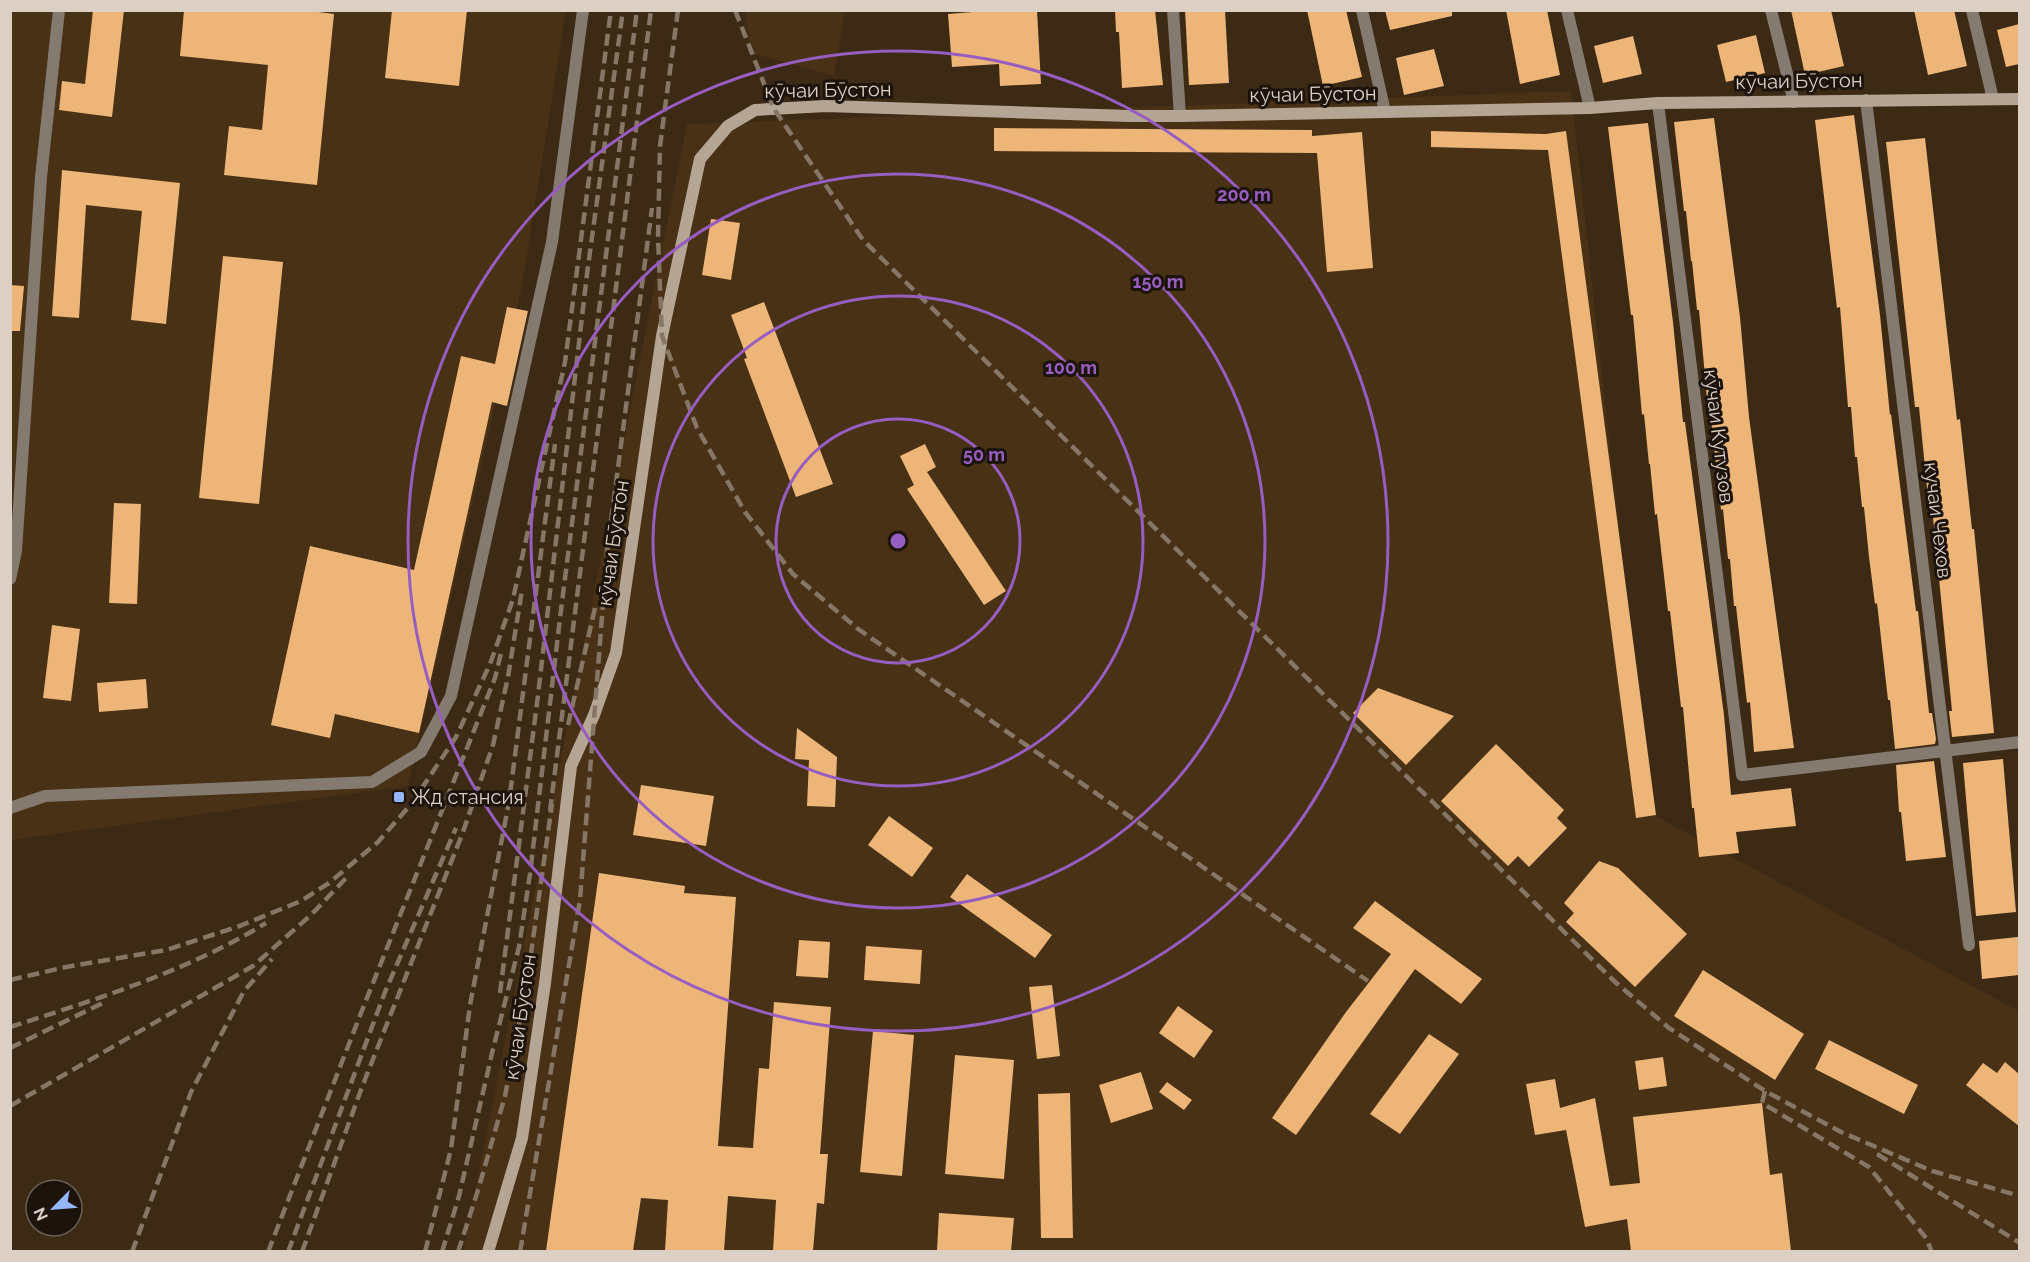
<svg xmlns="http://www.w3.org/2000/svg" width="2030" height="1262" font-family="Raleway,sans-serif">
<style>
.built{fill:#483115}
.building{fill:#edb578}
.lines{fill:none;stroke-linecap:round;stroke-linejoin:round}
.street{stroke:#847a70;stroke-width:12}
.secondary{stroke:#b5a595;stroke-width:12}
.rail{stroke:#857665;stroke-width:4.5;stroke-dasharray:12 6;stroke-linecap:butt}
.ring{fill:none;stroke:#985dc0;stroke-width:3}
.poi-dot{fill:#95b6fd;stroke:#1c140b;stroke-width:2}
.labels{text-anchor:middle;stroke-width:6;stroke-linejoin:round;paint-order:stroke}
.street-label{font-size:20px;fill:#dcd0c4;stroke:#1c140b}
.poi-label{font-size:20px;fill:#dcd0c4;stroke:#1c140b;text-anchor:start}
.centre{fill:#985dc0;stroke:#1c140b;stroke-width:3}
.ring-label{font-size:18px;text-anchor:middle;font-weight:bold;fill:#985dc0;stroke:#1c140b;stroke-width:6;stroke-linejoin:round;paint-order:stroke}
</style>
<rect width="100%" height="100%" fill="#3c2a15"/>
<!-- built -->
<path class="built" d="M 10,11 L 566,11 L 522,286 L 408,786 L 11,840 Z
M 745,11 L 845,11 L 834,76 L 751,53 Z
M 1571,91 L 1650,813 L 2019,1011 L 2019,1251 L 463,1252 L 687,124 Z"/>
<!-- building -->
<path class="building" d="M 93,10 L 124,10 L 112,117 L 59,110 L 62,81 L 85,84 Z
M 184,10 L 303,10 L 334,14 L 317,185 L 224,175 L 229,126 L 262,130 L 268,65 L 180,56 Z
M 392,10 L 467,10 L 459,86 L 385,78 Z
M 997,10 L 1037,10 L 1041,84 L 1000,86 L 999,64 L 952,67 L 948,14 Z
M 1115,10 L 1155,10 L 1163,85 L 1122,88 L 1119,32 L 1116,32 Z
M 1185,10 L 1225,10 L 1229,83 L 1189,85 Z
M 1307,10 L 1346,10 L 1362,77 L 1323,86 Z
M 1385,10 L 1452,10 L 1452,16 L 1390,30 Z
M 1506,10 L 1547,10 L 1560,75 L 1520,84 Z
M 1791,10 L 1831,10 L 1844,66 L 1805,75 Z
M 1914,10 L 1954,10 L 1967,66 L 1928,75 Z
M 2019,24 L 2019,64 L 2006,67 L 1997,30 Z
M 1756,35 L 1765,73 L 1726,82 L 1717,45 Z
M 1633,36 L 1642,74 L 1603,83 L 1594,46 Z
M 1434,49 L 1444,86 L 1404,95 L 1396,58 Z
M 1854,115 L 1880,315 L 1890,415 L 1891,414 L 1916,611 L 1918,611 L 1929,713 L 1932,713 L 1936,739 L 1935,744 L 1895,749 L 1890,700 L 1888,700 L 1877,603 L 1875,604 L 1869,557 L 1864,507 L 1862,507 L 1857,457 L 1855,457 L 1851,407 L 1848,407 L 1840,307 L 1837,308 L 1815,120 Z
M 1714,118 L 1740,317 L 1749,417 L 1794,748 L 1754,752 L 1750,702 L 1747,703 L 1736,606 L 1734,606 L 1730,559 L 1728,559 L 1723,509 L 1721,510 L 1710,410 L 1708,410 L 1699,310 L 1697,310 L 1692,261 L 1691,261 L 1686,211 L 1684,211 L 1674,122 Z
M 1648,123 L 1673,322 L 1683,422 L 1685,422 L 1724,715 L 1731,795 L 1791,788 L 1796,826 L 1736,832 L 1739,853 L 1699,857 L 1694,808 L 1692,808 L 1683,707 L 1681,707 L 1670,611 L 1668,611 L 1657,514 L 1655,515 L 1650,464 L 1649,464 L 1644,414 L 1642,415 L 1633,315 L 1631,315 L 1608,127 Z
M 994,128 L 1312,130 L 1312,136 L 1362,132 L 1373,268 L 1327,272 L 1317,153 L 994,151 Z
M 1431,131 L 1546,134 L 1566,131 L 1656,815 L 1636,818 L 1548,150 L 1431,147 Z
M 1925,138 L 1957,420 L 1960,419 L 1972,529 L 1974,529 L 1994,733 L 1952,737 L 1949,711 L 1952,711 L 1933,517 L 1930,518 L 1919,407 L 1915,407 L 1886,142 Z
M 62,170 L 180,183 L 166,324 L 131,320 L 142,211 L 86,205 L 79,318 L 52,316 Z
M 711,219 L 740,223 L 731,280 L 702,275 Z
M 223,256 L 283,262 L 259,504 L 199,498 Z
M 10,285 L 24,286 L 20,331 L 10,331 Z
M 764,302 L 833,484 L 796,497 L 744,359 L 747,358 L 731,315 Z
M 507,307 L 528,311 L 507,406 L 492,402 L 419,733 L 335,714 L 330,738 L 271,725 L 310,546 L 414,570 L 461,356 L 495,364 Z
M 925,444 L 936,467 L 927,472 L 1006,591 L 984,605 L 907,489 L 914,485 L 900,456 Z
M 114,503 L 141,504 L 137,604 L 109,603 Z
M 52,625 L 80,629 L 71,701 L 43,698 Z
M 146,679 L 148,708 L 99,712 L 97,683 Z
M 1378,688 L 1454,716 L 1406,765 L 1353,713 Z
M 797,728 L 837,757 L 835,807 L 807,806 L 809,760 L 795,759 Z
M 1496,744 L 1564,810 L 1557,818 L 1567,828 L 1529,867 L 1518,856 L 1508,866 L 1441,801 Z
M 2003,759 L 2016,912 L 1976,916 L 1963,763 Z
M 1934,761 L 1946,857 L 1906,861 L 1901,812 L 1899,812 L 1896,765 Z
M 641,785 L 714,796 L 706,846 L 633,835 Z
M 889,816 L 933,848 L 912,877 L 868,845 Z
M 1599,861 L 1618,868 L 1687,934 L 1635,987 L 1566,922 L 1574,913 L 1564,903 Z
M 599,873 L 685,886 L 684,893 L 736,897 L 718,1146 L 753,1148 L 759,1068 L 769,1069 L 774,1002 L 831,1007 L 820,1154 L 828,1154 L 824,1204 L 817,1203 L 813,1251 L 773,1251 L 776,1200 L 728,1196 L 724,1251 L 665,1251 L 668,1200 L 641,1198 L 633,1251 L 546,1251 Z
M 967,874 L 1052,935 L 1035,958 L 950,897 Z
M 1375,901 L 1482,979 L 1461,1004 L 1415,969 L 1296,1135 L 1272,1118 L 1346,1012 L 1391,954 L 1353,928 Z
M 2018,937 L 2019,975 L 1982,979 L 1979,941 Z
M 799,940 L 830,942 L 828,978 L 796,976 Z
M 866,946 L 922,950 L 920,984 L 864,980 Z
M 1703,970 L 1804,1034 L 1775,1080 L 1674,1016 Z
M 1052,985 L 1060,1056 L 1037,1059 L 1029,987 Z
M 1178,1006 L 1213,1031 L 1194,1058 L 1159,1033 Z
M 873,1031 L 914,1035 L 902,1176 L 860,1172 Z
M 1429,1034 L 1459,1054 L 1400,1134 L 1370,1114 Z
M 1829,1040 L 1918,1085 L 1904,1114 L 1815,1069 Z
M 955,1055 L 1014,1060 L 1004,1179 L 945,1174 Z
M 1663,1057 L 1667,1086 L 1639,1090 L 1635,1061 Z
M 2005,1062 L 2019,1074 L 2019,1126 L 1966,1085 L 1983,1063 L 1997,1073 Z
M 1141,1072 L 1153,1109 L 1111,1123 L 1099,1085 Z
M 1555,1079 L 1560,1108 L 1595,1098 L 1610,1186 L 1640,1183 L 1633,1117 L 1762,1103 L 1770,1175 L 1782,1173 L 1791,1251 L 1631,1251 L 1627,1219 L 1585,1227 L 1566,1130 L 1535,1135 L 1526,1084 Z
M 1167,1082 L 1192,1100 L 1184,1110 L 1159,1092 Z
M 1070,1093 L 1073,1238 L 1041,1238 L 1038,1094 Z
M 939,1213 L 1014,1218 L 1011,1251 L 937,1251 Z"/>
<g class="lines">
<!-- street -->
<path class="street" d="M 1173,10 L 1180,116
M 1362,10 L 1385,112
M 1567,10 L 1590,108
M 1771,10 L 1794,102
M 1972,10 L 1993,99
M 1866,100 L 1969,945
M 1658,103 L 1742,775 L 2020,742
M 10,579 L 16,551 L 41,177 L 59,10
M 10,808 L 45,796 L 372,782 L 421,752 L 451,696 L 552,242 L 583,10"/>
<!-- secondary -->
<path class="secondary" d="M 488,1252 L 522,1138 L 545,983 L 571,766 L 594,715 L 616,653 L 662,336 L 700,159 L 728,126 L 755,110 L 826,106 L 1128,116 L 1180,116 L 1590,108 L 1658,103 L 2020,99"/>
<!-- rail -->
<path class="rail" d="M 678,10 L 660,146 L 658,237 L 662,336 L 697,428 L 745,512 L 793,574 L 858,629 L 1368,981
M 735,10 L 774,109 L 863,240 L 1614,981 L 1669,1028 L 1765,1091 L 1841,1132 L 1932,1171 L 2020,1196
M 568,725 L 595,608
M 550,811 L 651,10
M 10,980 L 66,967 L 166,950 L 237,927 L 301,901 L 329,883 L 378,842 L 412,803 L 456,737 L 490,664 L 513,599 L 565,362 L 611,10
M 500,993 L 538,695 L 587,274 L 623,10
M 10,1027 C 97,999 188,971 266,923
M 10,1048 L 105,1002
M 1765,1091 L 1762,1103 L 1869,1167 L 1926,1238 L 1932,1252
M 10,1106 L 253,966 L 311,915 L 348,876
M 1877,1154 L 2020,1243
M 132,1252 L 191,1092 L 244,991 L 272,959
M 268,1252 L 361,1013 L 495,678 L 501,653
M 288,1252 L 385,992 L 456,828
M 302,1252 L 362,1087 L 463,832 L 493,745 L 508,677 L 522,590
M 425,1252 L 451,1149 L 470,1005 L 509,802 L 555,444
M 442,1252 L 459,1196 L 493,1049 L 519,947 L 530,874 L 560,618 L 637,10
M 458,1252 L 479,1187 L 505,1096 L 526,989 L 552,804
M 520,1252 L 580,900 L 607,552 L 652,208"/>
</g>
<!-- distance rings -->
<g class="ring">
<circle cx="898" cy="541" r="122"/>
<circle cx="898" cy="541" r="245"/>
<circle cx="898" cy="541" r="367"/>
<circle cx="898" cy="541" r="490"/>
</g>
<!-- markers -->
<rect class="poi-dot" x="393" y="791" width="12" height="12" rx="3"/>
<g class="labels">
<!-- street labels -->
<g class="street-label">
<text transform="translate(1799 81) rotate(-1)" y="7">кӯчаи Бӯстон</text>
<text transform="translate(828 90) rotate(-1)" y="7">кӯчаи Бӯстон</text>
<text transform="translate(1313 94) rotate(-1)" y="7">кӯчаи Бӯстон</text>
<text transform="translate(1719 436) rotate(83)" y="7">кӯчаи Кутузов</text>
<text transform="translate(1938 520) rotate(83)" y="7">кучаи Чехов</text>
<text transform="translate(613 543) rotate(-82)" y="7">кӯчаи Бӯстон</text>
<text transform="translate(520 1017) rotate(-82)" y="7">кӯчаи Бӯстон</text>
</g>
<!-- poi labels -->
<g class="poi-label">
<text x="411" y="804">Жд стансия</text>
</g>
</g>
<circle cx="898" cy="541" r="9" class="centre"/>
<g class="ring-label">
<text x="1244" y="201">200 m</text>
<text x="1158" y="288">150 m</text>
<text x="1071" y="374">100 m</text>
<text x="984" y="461">50 m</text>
</g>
<!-- border -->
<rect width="2030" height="1262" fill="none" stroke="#dcd0c4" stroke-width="24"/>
<!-- north arrow -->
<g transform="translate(54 1208) rotate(245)"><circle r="28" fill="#1c140b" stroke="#695f55" stroke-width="1.5"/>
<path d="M0-4.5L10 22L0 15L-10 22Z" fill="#95b6fd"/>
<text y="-9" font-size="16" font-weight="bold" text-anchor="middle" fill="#dcd0c4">N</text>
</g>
</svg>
